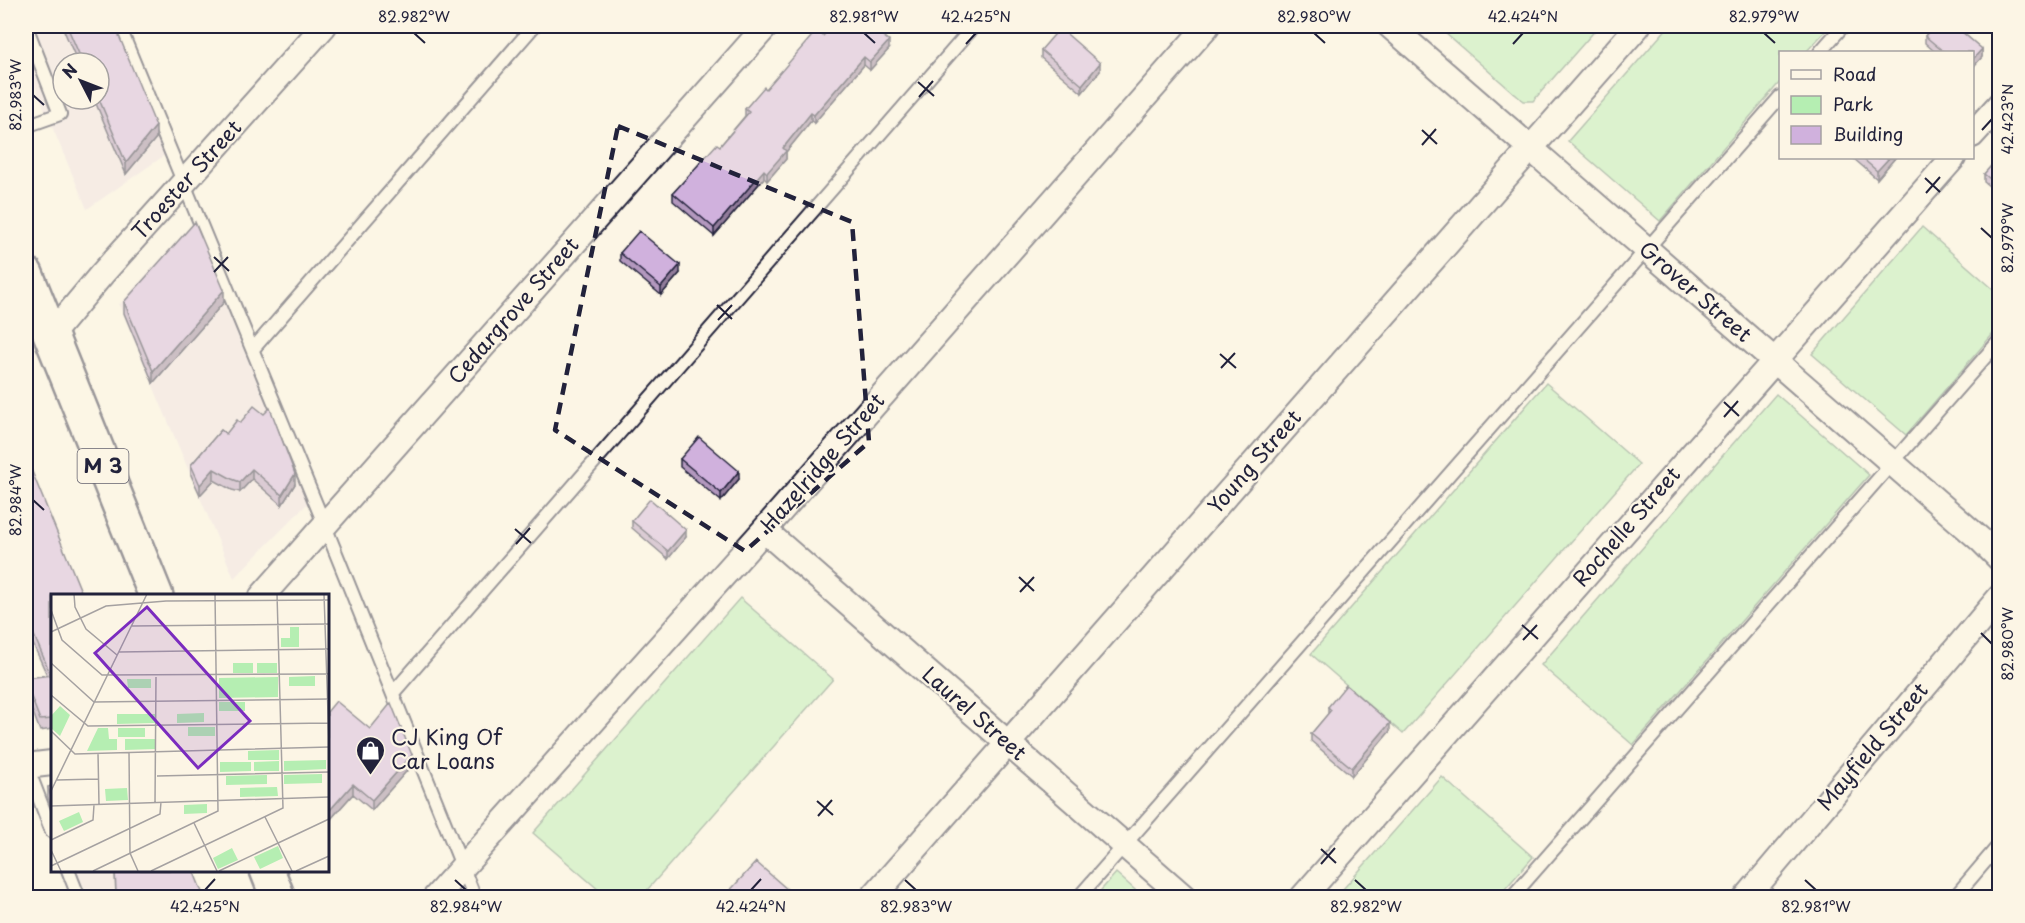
<svg xmlns="http://www.w3.org/2000/svg" width="2025" height="923" font-family="'Playpen Sans',sans-serif">
<style>
.built{fill:#efe1e3;fill-rule:evenodd}
.green{fill:#b5eeb2;stroke:#6c8876;stroke-width:1.5}
.lines{fill:none;stroke-linecap:round;stroke-linejoin:round}
.lane-casing{stroke:#22223b;stroke-width:16}
.street-casing{stroke:#22223b;stroke-width:28}
.primary-casing{stroke:#22223b;stroke-width:38}
.lane{stroke:#fcf5e5;stroke-width:12}
.street{stroke:#fcf5e5;stroke-width:24}
.primary{stroke:#fcf5e5;stroke-width:33}
.wall{fill:#b398be;stroke:#22223b;stroke-width:1.5}
.shaded-wall{fill:#927c9b;stroke:#22223b;stroke-width:1.5}
.building{fill:#d0b1dd;stroke:#22223b;stroke-width:1.5}
.marked{fill:none;stroke:#22223b;stroke-width:4.5;stroke-dasharray:12 8;stroke-linejoin:round}
.ticks{fill:none;stroke:#22223b;stroke-width:2}
.labels{text-anchor:middle;stroke-width:4.5;stroke-linejoin:round;paint-order:stroke}
.shield{fill:#fcf5e5;stroke:#63616e;stroke-width:1.5}
.shield-label{font-size:20px;font-weight:bold;fill:#22223b}
.street-label{font-size:21px;fill:#22223b;stroke:#fcf5e5}
.poi-label{font-size:21px;fill:#22223b;stroke:#fcf5e5;text-anchor:start}
.inset-road{fill:none;stroke:#a5a1a1;stroke-width:1.5}
.view{fill:#7b2cbf;fill-opacity:0.15;stroke:#7b2cbf;stroke-width:3}
.inset-edge{fill:none;stroke:#22223b;stroke-width:3}
.neatline{fill:none;stroke:#22223b;stroke-width:2}
.ticks-label{font-size:15px;text-anchor:middle;fill:#22223b}
</style>
<rect width="100%" height="100%" fill="#fcf5e5"/>
<filter id="ink" filterUnits="userSpaceOnUse"><feTurbulence type="fractalNoise" baseFrequency=".0167" numOctaves="2"/><feDisplacementMap in="SourceGraphic" scale="12" xChannelSelector="R" yChannelSelector="G"/><feConvolveMatrix kernelMatrix="1 2 1 2 8 2 1 2 1" color-interpolation-filters="sRGB"/></filter>
<g filter="url(#ink)">
<!-- built -->
<path class="built" d="M 26,26 L 111,26 L 165,155 L 87,209 L 26,65 ZM 63,63 L 99,63 L 99,99 L 63,99 Z
M 195,221 L 309,502 L 234,578 L 119,305 Z
M 76,871 L 190,871 L 202,897 L 87,897 Z"/>
<!-- green -->
<path class="green" d="M 1437,26 L 1599,26 L 1533,101 L 1523,101 Z
M 1669,26 L 1830,26 L 1806,52 L 1780,52 L 1780,82 L 1660,221 L 1568,141 Z
M 1922,227 L 1999,294 L 1999,327 L 1906,435 L 1812,354 Z
M 1546,383 L 1639,464 L 1403,734 L 1311,654 Z
M 1776,394 L 1869,475 L 1633,745 L 1541,665 Z
M 740,598 L 833,679 L 641,897 L 607,897 L 533,833 Z
M 1442,777 L 1533,857 L 1498,897 L 1336,897 Z
M 1116,873 L 1143,897 L 1095,897 Z"/>
<g class="lines">
<defs>
<path id="lane" d="M 119,26 L 325,526 L 475,898
M 1820,52 L 1843,26
M 26,126 L 60,114 L 26,26
M 253,349 L 534,26
M 393,693 L 974,26
M 26,764 L 52,832
M 68,870 L 79,898
M 1078,898 L 1780,97
M 1511,898 L 2000,340
M 1954,898 L 2000,844"/>
<path id="street" d="M 1390,26 L 1982,541 L 2000,559
M 1972,135 L 2000,104
M 50,336 L 102,274 L 324,26
M 764,530 L 1185,898
M 262,596 L 766,26
M 26,766 L 52,763
M 435,898 L 764,530 L 1207,26
M 872,898 L 1638,26
M 1302,898 L 1953,158
M 1746,898 L 2000,597"/>
<path id="primary" d="M 26,274 L 156,596
M 267,870 L 278,898"/>
</defs>
<!-- lane casing -->
<use href="#lane" class="lane-casing"/>
<!-- street casing -->
<use href="#street" class="street-casing"/>
<!-- primary casing -->
<use href="#primary" class="primary-casing"/>
<!-- lane -->
<use href="#lane" class="lane"/>
<!-- street -->
<use href="#street" class="street"/>
<!-- primary -->
<use href="#primary" class="primary"/>
</g>
<!-- wall -->
<path class="wall" d="M 62,26 L 115,26 L 156,138 L 126,174 L 94,99 L 99,99 L 99,63 L 78,63 Z
M 1933,26 L 1955,26 L 1982,49 L 1982,57 L 1972,68 L 1972,52 L 1935,52 L 1925,43 L 1925,36 Z
M 889,49 L 870,70 L 864,65 L 814,123 L 811,121 L 786,152 L 786,159 L 767,181 L 764,178 L 714,236 L 673,201 L 673,193 L 720,146 L 745,116 L 745,109 L 766,89 Z
M 1041,50 L 1100,71 L 1082,93 L 1041,58 Z
M 2000,156 L 2000,195 L 1984,182 L 1984,174 Z
M 1853,158 L 1895,158 L 1877,179 Z
M 620,253 L 680,273 L 661,295 L 620,261 Z
M 124,302 L 224,302 L 153,383 L 124,313 Z
M 221,430 L 295,484 L 282,505 L 252,479 L 240,492 L 232,490 L 214,480 L 200,495 L 191,475 L 191,465 Z
M 2000,448 L 2000,459 L 1998,458 L 1998,450 Z
M 26,457 L 52,596 L 52,729 L 40,731 L 26,694 L 26,678 L 47,675 L 33,644 L 26,644 Z
M 680,459 L 739,479 L 721,501 L 680,467 Z
M 632,521 L 686,537 L 668,559 L 632,528 Z
M 1328,707 L 1390,731 L 1352,776 L 1311,741 L 1311,734 L 1328,714 Z
M 327,712 L 412,765 L 372,810 L 353,794 L 329,821 L 327,816 Z
M 52,786 L 52,810 L 48,797 L 48,787 Z
M 115,870 L 204,897 L 116,897 Z"/>
<!-- shaded-wall -->
<path class="shaded-wall" d="M 889,41 L 889,49 L 870,70 L 870,62 Z
M 1982,49 L 1982,57 L 1972,68 L 1972,60 Z
M 864,57 L 864,65 L 814,123 L 814,115 Z
M 1100,63 L 1100,71 L 1082,93 L 1082,85 Z
M 811,113 L 811,121 L 786,152 L 786,159 L 767,181 L 767,173 L 783,148 Z
M 156,126 L 156,138 L 126,174 L 126,163 Z
M 1889,158 L 1895,158 L 1877,179 L 1877,171 Z
M 764,170 L 764,178 L 714,236 L 714,228 Z
M 680,265 L 680,273 L 661,295 L 661,287 Z
M 224,290 L 224,302 L 153,383 L 153,371 Z
M 214,469 L 214,480 L 200,495 L 200,485 Z
M 252,469 L 252,479 L 240,492 L 240,482 Z
M 739,471 L 739,479 L 721,501 L 721,493 Z
M 295,474 L 295,484 L 282,505 L 282,495 Z
M 686,530 L 686,537 L 668,559 L 668,551 Z
M 1390,723 L 1390,731 L 1352,776 L 1352,768 Z
M 412,755 L 412,765 L 372,810 L 372,800 Z
M 353,784 L 353,794 L 329,821 L 329,811 Z"/>
<!-- building -->
<path class="building" d="M 67,26 L 115,26 L 156,126 L 126,163 L 99,99 L 99,63 L 83,63 Z
M 832,26 L 871,26 L 889,41 L 870,62 L 864,57 L 814,115 L 811,113 L 783,148 L 786,151 L 767,173 L 764,170 L 714,228 L 673,193 L 717,144 L 720,146 L 749,112 L 745,109 L 764,87 L 766,89 L 817,30 L 823,36 Z
M 1933,26 L 1955,26 L 1982,49 L 1972,60 L 1972,52 L 1944,52 L 1925,36 Z
M 1060,28 L 1100,63 L 1082,85 L 1041,50 Z
M 2000,156 L 2000,187 L 1984,174 Z
M 1862,158 L 1889,158 L 1877,171 Z
M 195,222 L 224,290 L 153,371 L 124,302 Z
M 639,231 L 680,265 L 661,287 L 620,253 Z
M 254,406 L 264,414 L 270,408 L 295,474 L 282,495 L 252,469 L 240,482 L 232,479 L 214,469 L 200,485 L 191,465 L 221,430 L 226,434 L 237,420 L 240,423 Z
M 699,437 L 739,471 L 721,493 L 680,459 Z
M 26,457 L 83,596 L 52,596 L 52,719 L 40,720 L 26,684 L 26,678 L 51,675 L 33,633 L 26,633 Z
M 650,499 L 686,530 L 668,551 L 632,521 Z
M 1346,685 L 1390,723 L 1352,768 L 1311,734 L 1331,710 L 1328,707 Z
M 336,701 L 370,729 L 391,703 L 412,755 L 372,800 L 353,784 L 329,811 L 327,806 L 327,712 Z
M 52,786 L 52,800 L 48,787 Z
M 756,862 L 796,897 L 724,897 Z
M 115,870 L 193,870 L 204,897 L 131,897 L 129,892 L 116,893 Z"/>
</g>
<!-- marked area -->
<path d="M0 0H2025V923H0ZM 618,126 L 852,222 L 869,442 L 745,551 L 555,430 Z" fill="#fcf5e5" fill-opacity=".55" fill-rule="evenodd"/>
<path class="marked" d="M 618,126 L 852,222 L 869,442 L 745,551 L 555,430 Z"/>
<!-- ticks -->
<path class="ticks" d="M 414,33 L 425,43M 864,33 L 875,43M 1314,33 L 1325,43M 1764,33 L 1775,43M 966,44 L 976,33M 1513,44 L 1523,33M 918,82 L 934,96M 33,95 L 44,105M 919,97 L 933,81M 1422,130 L 1437,144M 1982,130 L 1992,119M 1422,145 L 1436,129M 1925,178 L 1940,192M 1926,193 L 1940,177M 1981,228 L 1992,238M 214,257 L 229,271M 214,272 L 228,257M 717,305 L 732,319M 718,320 L 732,305M 1220,354 L 1236,368M 1221,368 L 1235,353M 1724,402 L 1739,416M 1724,417 L 1738,401M 33,500 L 44,510M 515,529 L 531,543M 516,544 L 530,528M 1019,577 L 1034,591M 1020,592 L 1034,577M 1522,625 L 1538,639M 1981,633 L 1992,644M 1523,640 L 1537,625M 817,801 L 833,815M 818,816 L 832,800M 1321,849 L 1336,863M 1321,864 L 1335,848M 455,880 L 466,890M 905,880 L 916,890M 1355,880 L 1366,890M 1805,880 L 1816,890M 205,890 L 215,879M 751,890 L 761,879"/>
<!-- icons -->
<defs>
<symbol id="shop-pin" viewBox="-11 -11 22 30"><path d="M0 17L-7.5 6A9.5 9.5 0 1 1 7.5 6Z" fill="#22223b" stroke="#fcf5e5"/><path d="M-5-2.5h2.3a2.7 3.5 0 0 1 5.4 0H5L5.5 6h-11ZM-1.5-2.5h3a1.5 2.3 0 0 0-3 0Z" fill="#fff"/></symbol>
</defs>
<g fill-rule="evenodd">
<use href="#shop-pin" x="354" y="734" width="33" height="45"/>
</g>
<g class="labels">
<!-- shield labels -->
<rect class="shield" x="77.5" y="449" width="51" height="34" rx="4.5"/>
<g class="shield-label">
<text x="103" y="473">M 3</text>
</g>
<!-- street labels -->
<g class="street-label">
<text transform="translate(187 180) rotate(-48)" y="7">Troester Street</text>
<text transform="translate(1695 292) rotate(41)" y="7">Grover Street</text>
<text transform="translate(514 311) rotate(-49)" y="7">Cedargrove Street</text>
<text transform="translate(1255 462) rotate(-49)" y="7">Young Street</text>
<text transform="translate(823 463) rotate(-49)" y="7">Hazelridge Street</text>
<text transform="translate(1627 527) rotate(-49)" y="7">Rochelle Street</text>
<text transform="translate(974 714) rotate(41)" y="7">Laurel Street</text>
<text transform="translate(1873 747) rotate(-50)" y="7">Mayfield Street</text>
</g>
<!-- poi labels -->
<g class="poi-label">
<text x="391" y="745">CJ King Of<tspan x="391" dy="24">Car Loans</tspan></text>
</g>
</g>
<!-- overview -->
<g transform="translate(51 594)">
<rect width="278" height="278" fill="#fcf5e5"/>
<path d="M 239,33 L 248,33 L 248,53 L 230,53 L 230,44 L 239,44 ZM 182,69 L 202,69 L 202,79 L 182,79 ZM 206,69 L 226,69 L 226,79 L 206,79 ZM 264,82 L 264,92 L 238,92 L 238,83 ZM 227,83 L 227,103 L 168,104 L 168,84 ZM 76,85 L 100,85 L 100,94 L 77,94 ZM 168,108 L 194,108 L 194,117 L 168,117 ZM 9,112 L 19,121 L 9,142 L 0,134 L 0,122 ZM 153,119 L 153,128 L 126,129 L 126,120 ZM 66,120 L 104,120 L 104,129 L 66,130 ZM 137,133 L 164,133 L 164,142 L 137,142 ZM 47,134 L 57,134 L 58,145 L 66,145 L 66,156 L 36,157 ZM 67,134 L 94,134 L 94,143 L 67,143 ZM 74,145 L 104,145 L 105,155 L 74,156 ZM 228,156 L 228,166 L 197,166 L 197,157 ZM 275,166 L 275,175 L 233,177 L 233,167 ZM 228,167 L 228,177 L 203,177 L 203,168 ZM 169,168 L 200,168 L 200,177 L 169,178 ZM 271,180 L 271,189 L 233,190 L 233,181 ZM 216,181 L 216,190 L 175,191 L 175,182 ZM 226,193 L 227,202 L 189,203 L 189,194 ZM 76,194 L 77,206 L 55,207 L 54,195 ZM 156,210 L 156,219 L 133,220 L 133,211 ZM 28,218 L 32,228 L 13,237 L 8,227 ZM 227,252 L 232,264 L 209,275 L 203,263 ZM 181,254 L 187,266 L 167,275 L 162,264 Z" fill="#b5eeb2"/>
<path class="inset-road" d="M 23,0 L 24,13 L 35,35 L 66,61M 273,0 L 278,150M 0,16 L 11,46 L 51,81 L 278,80M 81,32 L 278,30M 0,38 L 55,12 L 115,7 L 278,6M 68,58 L 278,55M 0,69 L 43,108 L 278,105M 0,101 L 37,132 L 278,129M 0,137 L 24,160 L 278,153M 78,158 L 79,259 L 87,277M 47,159 L 48,210M 106,182 L 278,178M 6,186 L 47,185M 0,197 L 96,0M 104,209 L 105,83M 0,212 L 278,203M 214,223 L 241,277M 143,229 L 166,277M 0,246 L 42,226 L 43,211M 0,256 L 10,277M 0,272 L 109,220 L 110,208M 42,277 L 167,217 L 164,0M 100,277 L 232,214 L 226,0M 168,277 L 278,225M 245,277 L 278,262"/>
<path class="view" d="M 96,13 L 199,127 L 147,174 L 44,59 Z"/>
<rect width="278" height="278" class="inset-edge"/>
</g>
<!-- margin -->
<rect width="2025" height="923" fill="none" stroke="#fcf5e5" stroke-width="66"/>
<!-- legend -->
<rect x="1779" y="51" width="195" height="108" fill="#fcf5e5" stroke="#a5a1a1" stroke-width="1.5"/>
<rect x="1791" y="70" width="30" height="9" fill="#fcf5e5" stroke="#a5a1a1" stroke-width="1.5"/>
<text x="1833" y="81" font-size="18" fill="#22223b">Road</text>
<rect x="1791" y="96" width="30" height="18" fill="#b5eeb2" stroke="#a5a1a1" stroke-width="1.5"/>
<text x="1833" y="111" font-size="18" fill="#22223b">Park</text>
<rect x="1791" y="126" width="30" height="18" fill="#d0b1dd" stroke="#a5a1a1" stroke-width="1.5"/>
<text x="1833" y="141" font-size="18" fill="#22223b">Building</text>
<!-- north arrow -->
<g transform="translate(81 81) rotate(312)"><circle r="28" fill="#fcf5e5" stroke="#a5a1a1" stroke-width="1.5"/>
<path d="M0-4.5L10 22L0 15L-10 22Z" fill="#22223b"/>
<text y="-9" font-size="16" font-weight="bold" text-anchor="middle" fill="#22223b">N</text>
</g>
<rect x="33" y="33" width="1959" height="857" class="neatline"/>
<g class="ticks-label">
<text x="414" y="22">82.982°W</text>
<text x="864" y="22">82.981°W</text>
<text x="976" y="22">42.425°N</text>
<text x="1314" y="22">82.980°W</text>
<text x="1523" y="22">42.424°N</text>
<text x="1764" y="22">82.979°W</text>
<text transform="translate(16 95) rotate(-90)" y="5">82.983°W</text>
<text transform="translate(2008 119) rotate(-90)" y="5">42.423°N</text>
<text transform="translate(2008 238) rotate(-90)" y="5">82.979°W</text>
<text transform="translate(16 500) rotate(-90)" y="5">82.984°W</text>
<text transform="translate(2008 644) rotate(-90)" y="5">82.980°W</text>
<text x="205" y="912">42.425°N</text>
<text x="466" y="912">82.984°W</text>
<text x="751" y="912">42.424°N</text>
<text x="916" y="912">82.983°W</text>
<text x="1366" y="912">82.982°W</text>
<text x="1816" y="912">82.981°W</text>
</g>
</svg>
